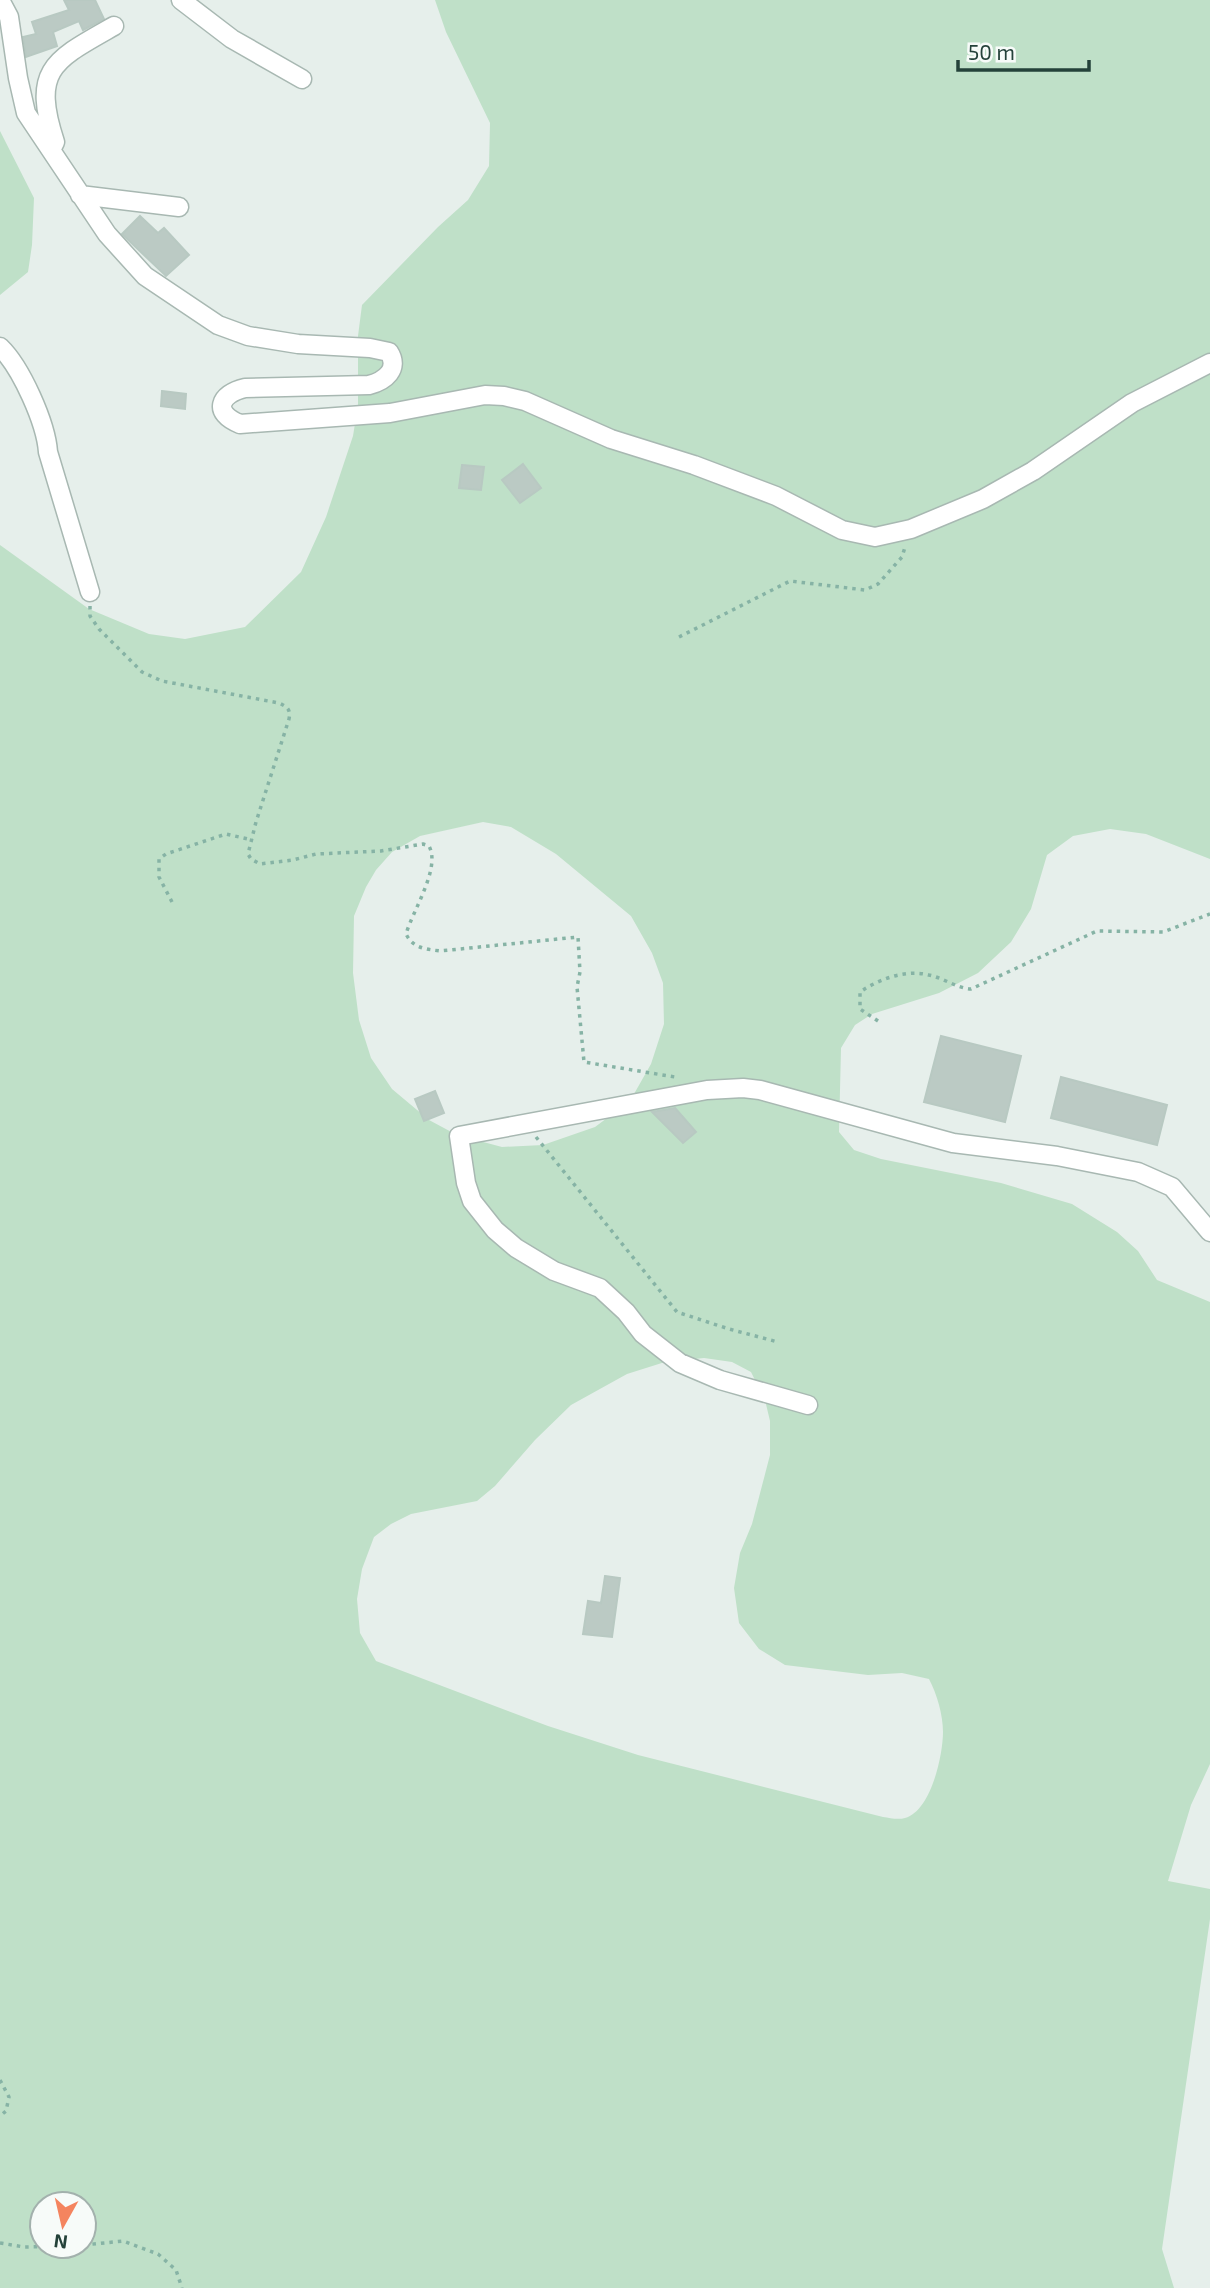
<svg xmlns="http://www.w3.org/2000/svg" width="1210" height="2288" font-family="'Exo 2',sans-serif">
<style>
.green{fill:#bfe0c8;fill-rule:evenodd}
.building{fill:#bbcac4;stroke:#b8c9c2;stroke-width:2}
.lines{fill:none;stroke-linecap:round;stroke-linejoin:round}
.minor-casing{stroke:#a8b8b2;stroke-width:21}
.path{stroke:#86b3a5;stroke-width:3.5;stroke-dasharray:3.5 5;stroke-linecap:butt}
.minor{stroke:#fff;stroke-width:18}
</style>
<rect width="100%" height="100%" fill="#e6efeb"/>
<!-- green -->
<path class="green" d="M 435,0 L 1210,0 L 1210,859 L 1146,834 L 1110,829 L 1073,836 L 1047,855 L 1031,909 L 1011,942 L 978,973 L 939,993 L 872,1014 L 855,1025 L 841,1048 L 839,1132 L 854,1150 L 881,1159 L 1001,1183 L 1072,1204 L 1117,1232 L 1138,1251 L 1157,1280 L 1210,1302 L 1210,1764 L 1191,1805 L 1168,1881 L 1210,1889 L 1210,1919 L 1162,2249 L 1174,2288 L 0,2288 L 0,545 L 89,609 L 149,634 L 185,639 L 245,627 L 301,572 L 326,517 L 353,436 L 358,405 L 358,336 L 362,305 L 438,227 L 468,200 L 489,166 L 490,123 L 446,32 ZM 483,822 L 511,827 L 556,854 L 631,916 L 652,953 L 663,983 L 664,1024 L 651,1064 L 630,1101 L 595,1127 L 543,1145 L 502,1147 L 457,1135 L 429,1120 L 392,1089 L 371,1058 L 359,1020 L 353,973 L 354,916 L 366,887 L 376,870 L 392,852 L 420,836 ZM 704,1358 L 732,1362 L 751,1372 L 765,1400 L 770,1421 L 770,1455 L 752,1524 L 740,1553 L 734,1588 L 739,1623 L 759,1649 L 785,1665 L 868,1675 L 902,1673 L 929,1679 C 937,1694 943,1715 943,1732 C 943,1755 931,1811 905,1818 C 898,1820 890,1818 883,1817 L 638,1755 L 548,1726 L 376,1661 L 360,1633 L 357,1599 L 362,1569 L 374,1537 L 391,1524 L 411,1514 L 477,1501 L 495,1486 L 535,1440 L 571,1405 L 627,1374 L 665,1362 ZM 42,2204 L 84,2204 L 84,2246 L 42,2246 Z
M 0,131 L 34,198 L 32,245 L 28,272 L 0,295 Z"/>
<!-- building -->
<path class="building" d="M 64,0 L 95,0 L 104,19 L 83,30 L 79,21 L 53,32 L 57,46 L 26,57 L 23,37 L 36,34 L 32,22 L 69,10 Z
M 140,216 L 158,233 L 164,228 L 189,255 L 166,276 L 122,234 Z
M 162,391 L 186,394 L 185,409 L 161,406 Z
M 523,464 L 541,488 L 520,503 L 502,480 Z
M 462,465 L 484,467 L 481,490 L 459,488 Z
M 941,1036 L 1021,1056 L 1005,1122 L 924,1102 Z
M 1061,1077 L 1167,1105 L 1157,1145 L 1051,1118 Z
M 435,1091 L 444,1113 L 424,1121 L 415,1099 Z
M 675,1108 L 696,1132 L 683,1143 L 652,1112 Z
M 605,1576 L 620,1578 L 612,1637 L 583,1634 L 588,1601 L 601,1603 Z"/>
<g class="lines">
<defs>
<path id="minor" d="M 0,0 L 9,17 L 18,78 L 26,113 L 107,234 L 145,276 L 218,325 L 248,336 L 298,344 L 370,348 L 389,352 C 400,369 385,381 369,385 L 245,388 C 219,394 212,413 240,424 L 390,413 L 485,395 L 504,396 L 525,401 L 611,439 L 694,465 L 776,496 L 842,530 L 875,537 L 911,529 L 983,499 L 1033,471 L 1132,403 L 1210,363
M 181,0 L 232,39 L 302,79
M 52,148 L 55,142 C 31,69 54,60 114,26
M 80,195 L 179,207
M 0,347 C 21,367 46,423 48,452 L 90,592
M 808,1405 L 720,1380 L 680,1363 L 643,1334 L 626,1312 L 600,1288 L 554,1271 L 516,1248 L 495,1230 L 472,1201 L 466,1183 L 459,1136 L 707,1090 L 743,1088 L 760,1090 L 953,1143 L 1057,1156 L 1138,1172 L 1172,1187 L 1210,1232"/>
</defs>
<!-- minor casing -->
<use href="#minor" class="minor-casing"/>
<!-- path -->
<path class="path" d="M 90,606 L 90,616 L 99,629 L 142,672 L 162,681 L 279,703 C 287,707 291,709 289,719 L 256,822 L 248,854 L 251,859 L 260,864 L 293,860 L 316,854 L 381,851 L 423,844 L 429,846 C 441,868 413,910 406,934 C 413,948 425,949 440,951 L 578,937 L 580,972 L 577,987 L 584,1062 L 675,1077
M 679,637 L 790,581 L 865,590 L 878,584 L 902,557 L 905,547
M 172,902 L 159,877 L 159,859 L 166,854 L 226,834 L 252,840
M 878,1021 L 860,1009 L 860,992 C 879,979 906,969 929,975 C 943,978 957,988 971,989 L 1097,931 L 1163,932 L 1210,914
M 536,1137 L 677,1312 L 729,1329 L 778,1342
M 0,2080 L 9,2097 L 6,2111 L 0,2116
M 0,2243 L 24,2247 L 73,2246
M 84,2245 L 123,2241 L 158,2254 L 176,2270 L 182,2288"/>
<!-- minor -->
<use href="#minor" class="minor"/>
</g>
<!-- north arrow -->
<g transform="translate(63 2225) rotate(188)"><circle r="33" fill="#f7fbf9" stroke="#a3b1ad" stroke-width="2"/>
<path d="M0-5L12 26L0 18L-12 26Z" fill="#f4845f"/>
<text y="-10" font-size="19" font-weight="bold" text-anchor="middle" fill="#24423a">N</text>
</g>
<!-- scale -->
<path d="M958 60v10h131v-10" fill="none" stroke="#24423a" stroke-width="3.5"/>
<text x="968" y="60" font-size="21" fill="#24423a" stroke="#f7fbf9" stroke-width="5" paint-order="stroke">50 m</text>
</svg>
